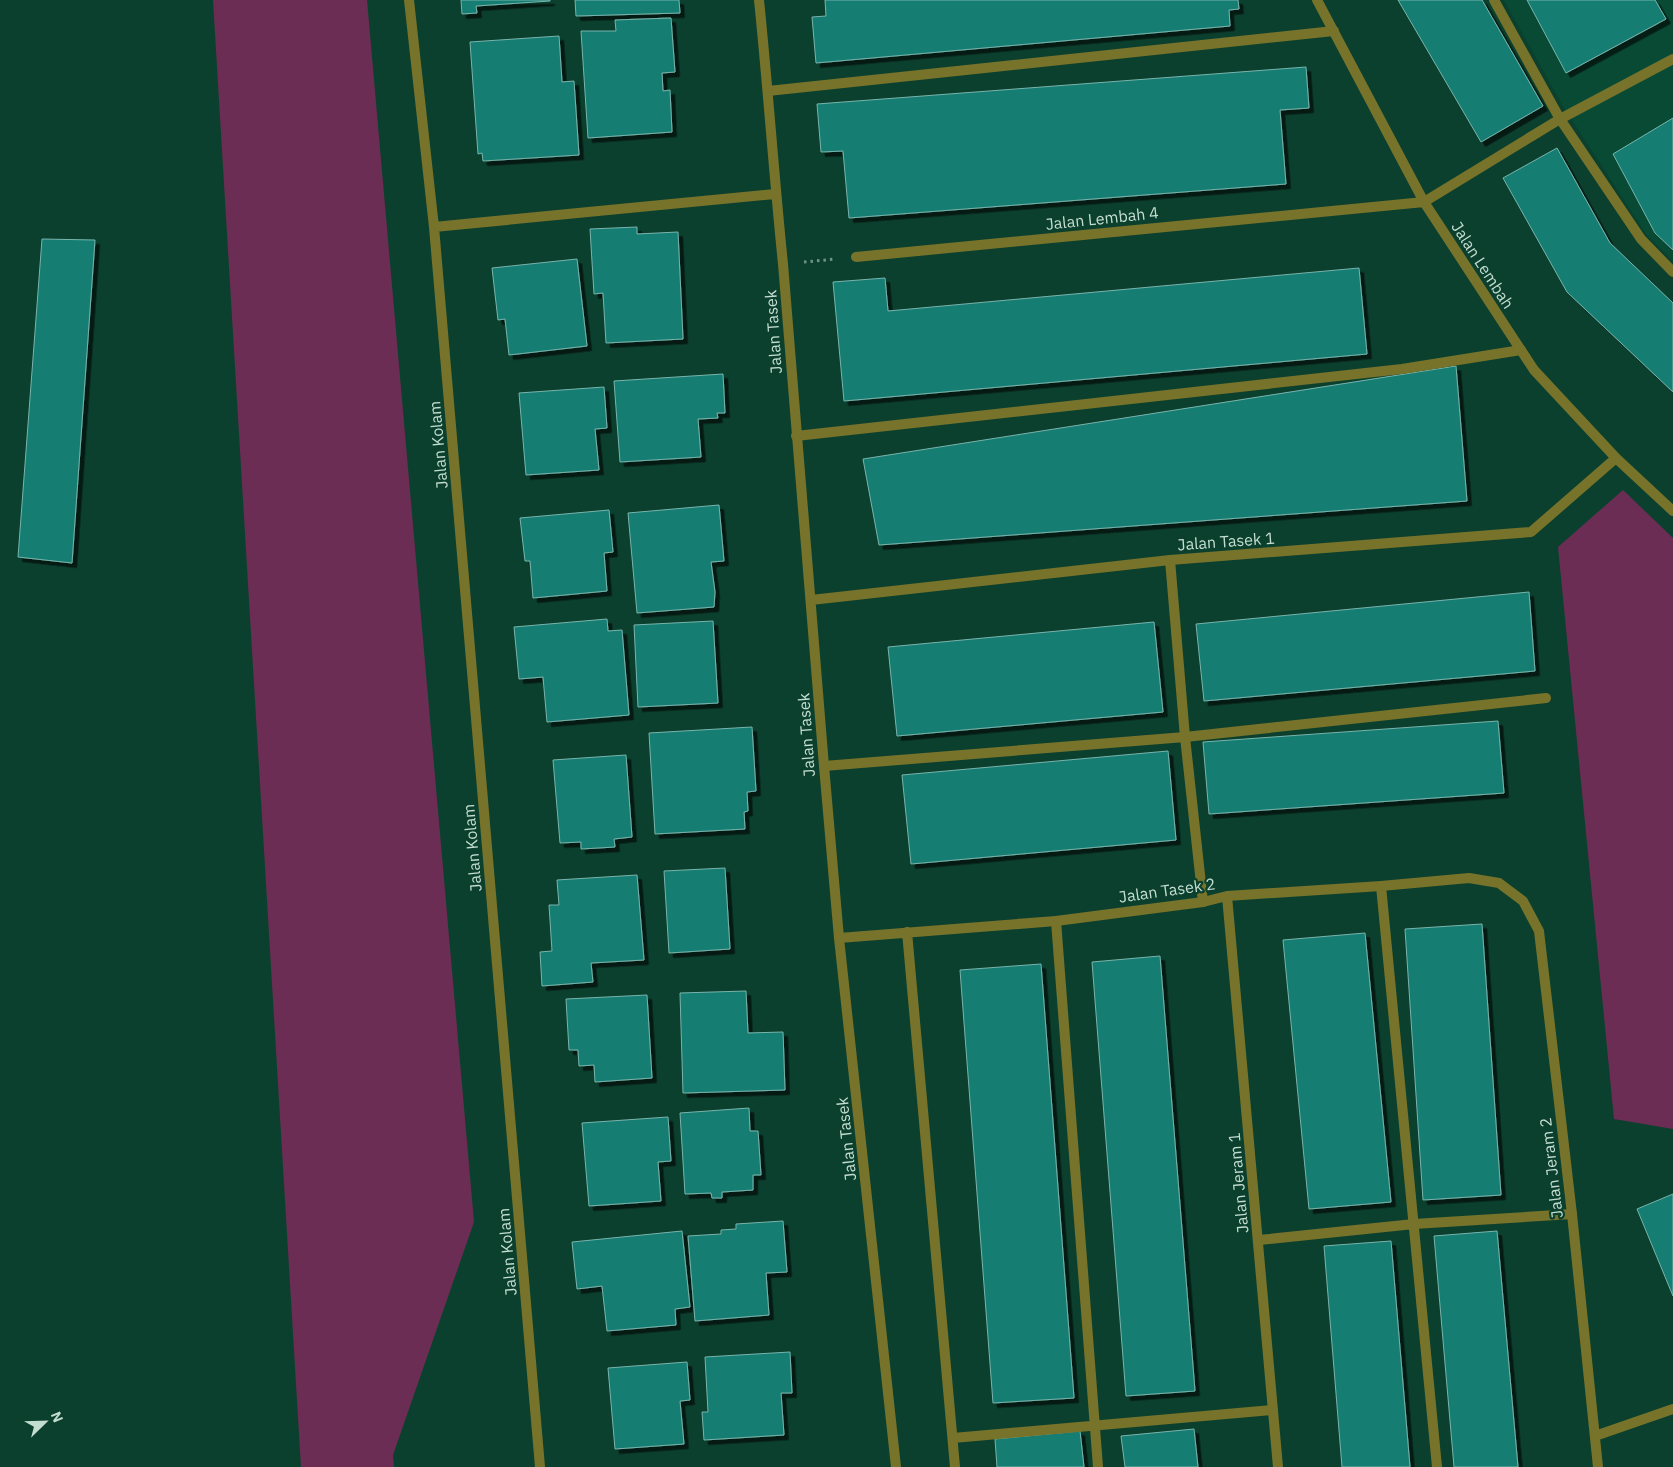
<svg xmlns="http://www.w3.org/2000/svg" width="1673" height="1467" font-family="'IBM Plex Sans',sans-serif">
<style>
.built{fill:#094a35}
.green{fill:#6c2d54}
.building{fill:#137d73;stroke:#79b4ac;filter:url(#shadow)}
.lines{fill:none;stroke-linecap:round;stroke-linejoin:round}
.path{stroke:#6e9485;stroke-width:3;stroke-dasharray:2.5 4;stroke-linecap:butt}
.service{stroke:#78732a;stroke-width:10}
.minor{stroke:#78732a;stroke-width:10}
.labels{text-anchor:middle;stroke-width:4.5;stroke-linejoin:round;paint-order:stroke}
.street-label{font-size:16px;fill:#c4ddd1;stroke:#0c402e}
</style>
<defs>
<filter id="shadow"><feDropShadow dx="4.5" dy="4.5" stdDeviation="0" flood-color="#0009"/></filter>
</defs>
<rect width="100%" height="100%" fill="#0c402e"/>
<!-- built -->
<path class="built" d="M 1504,0 L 1673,0 L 1673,261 L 1646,234 L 1563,106 Z"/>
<!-- green -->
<path class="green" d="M 213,0 L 367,0 L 474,1222 L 393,1455 L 394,1467 L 301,1467 Z
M 1623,490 L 1673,538 L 1673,1129 L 1614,1119 L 1558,547 Z"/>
<!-- building -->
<path class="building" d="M 461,0 L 550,0 L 550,1 L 476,6 L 477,13 L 462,14 Z
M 575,0 L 679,0 L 680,13 L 576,16 Z
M 825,0 L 1238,0 L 1239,9 L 1229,10 L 1230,26 L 816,63 L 812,17 L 826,16 Z
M 1398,0 L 1482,0 L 1543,106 L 1481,142 Z
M 1527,0 L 1655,0 L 1666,19 L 1566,73 Z
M 671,18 L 675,72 L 662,73 L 663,91 L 670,90 L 672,132 L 588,138 L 581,31 L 616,31 L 615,20 Z
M 559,36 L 562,82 L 574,81 L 579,155 L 483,161 L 482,153 L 478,154 L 470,42 Z
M 1306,67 L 1309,108 L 1280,110 L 1286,184 L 849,218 L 843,151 L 821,152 L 817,104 Z
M 1673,118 L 1673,250 L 1655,233 L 1613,154 Z
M 1557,148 L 1610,243 L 1673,303 L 1673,392 L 1567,292 L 1503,178 Z
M 637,227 L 637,234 L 678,232 L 683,339 L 606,343 L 603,293 L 594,294 L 590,229 Z
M 42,239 L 95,240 L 72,563 L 18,557 Z
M 577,259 L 587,346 L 509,355 L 505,319 L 498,320 L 492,268 Z
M 1359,268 L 1367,354 L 844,401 L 833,282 L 885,278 L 888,311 Z
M 1456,366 L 1467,501 L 879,545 L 863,459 Z
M 723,374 L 725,413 L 717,413 L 718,418 L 698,419 L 701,457 L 620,462 L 614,381 Z
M 604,387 L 607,428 L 595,429 L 599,470 L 526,475 L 519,393 Z
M 719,505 L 724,561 L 711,562 L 715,592 L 714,607 L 637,613 L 628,513 Z
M 609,510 L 613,552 L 604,553 L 607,591 L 533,598 L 530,561 L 525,561 L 520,518 Z
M 1529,592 L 1535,671 L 1204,701 L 1196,624 Z
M 607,619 L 608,631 L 622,630 L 629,715 L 547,722 L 543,677 L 519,679 L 514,627 Z
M 713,621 L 718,703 L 638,707 L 634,625 Z
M 1154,622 L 1163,712 L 897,736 L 888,647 Z
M 1498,721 L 1504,793 L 1209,814 L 1203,742 Z
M 752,727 L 756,791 L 747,792 L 748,811 L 744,812 L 745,829 L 655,834 L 649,733 Z
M 1168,751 L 1176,840 L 911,864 L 902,775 Z
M 626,755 L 632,837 L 614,839 L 615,847 L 581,849 L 581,842 L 560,843 L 553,760 Z
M 725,868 L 730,949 L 669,953 L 664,871 Z
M 637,875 L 644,960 L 591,963 L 593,982 L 542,986 L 540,952 L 552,951 L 549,905 L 559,905 L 557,880 Z
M 1482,924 L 1501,1195 L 1423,1200 L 1405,929 Z
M 1365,933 L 1391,1202 L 1309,1209 L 1283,940 Z
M 1160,956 L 1195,1391 L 1126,1396 L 1092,962 Z
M 1041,964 L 1074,1398 L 993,1403 L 960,970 Z
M 746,991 L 748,1033 L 783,1032 L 785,1090 L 683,1093 L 680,993 Z
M 647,995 L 652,1078 L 595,1082 L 594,1065 L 579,1066 L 578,1050 L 569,1050 L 566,999 Z
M 749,1108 L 750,1131 L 758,1131 L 761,1175 L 753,1175 L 753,1190 L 722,1192 L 722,1198 L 712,1198 L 711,1193 L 685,1194 L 680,1113 Z
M 668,1117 L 671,1161 L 658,1162 L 661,1201 L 589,1206 L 582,1123 Z
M 1673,1194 L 1673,1296 L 1637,1209 Z
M 783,1221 L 787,1272 L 766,1273 L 769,1315 L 695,1321 L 688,1236 L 721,1234 L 721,1230 L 736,1229 L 736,1224 Z
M 682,1231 L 690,1307 L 675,1309 L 676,1325 L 607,1331 L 602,1286 L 577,1289 L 572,1242 Z
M 1497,1231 L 1518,1467 L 1454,1467 L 1434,1236 Z
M 1391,1241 L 1410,1467 L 1342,1467 L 1324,1246 Z
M 790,1352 L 792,1393 L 781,1393 L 784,1435 L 704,1440 L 702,1412 L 708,1412 L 705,1357 Z
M 687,1362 L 690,1400 L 680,1401 L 684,1444 L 615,1449 L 608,1368 Z
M 1194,1429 L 1198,1467 L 1125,1467 L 1121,1436 Z
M 1080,1431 L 1084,1467 L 997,1467 L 995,1439 Z"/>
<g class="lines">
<!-- path -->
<path class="path" d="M 804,262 L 836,259"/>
<!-- service -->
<path class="service" d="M 1494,0 L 1560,119 L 1641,239 L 1673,272
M 768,91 L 1334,31
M 1424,202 L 1560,119 L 1673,59
M 796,436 L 1402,369 L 1521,350
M 1170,560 L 1185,737 L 1203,902
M 824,766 L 1185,737 L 1546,698
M 1381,886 L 1437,1467
M 1056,921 L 1098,1467
M 1259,1240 L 1414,1224 L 1572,1214
M 953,1438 L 1273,1410"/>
<!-- minor -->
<path class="minor" d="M 409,0 L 434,227 L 540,1467
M 759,0 C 768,88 774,176 783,264 L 824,766 L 839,938 L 896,1467
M 1317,0 L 1424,202 L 1534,370 L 1616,458 L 1673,511
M 434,227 L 775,194
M 856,257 L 1424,202
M 811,600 L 1170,560 L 1531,532 L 1616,458
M 1227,896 L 1278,1467
M 907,932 L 955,1467
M 839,938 L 1056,921 L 1203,902 L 1227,896 L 1381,886 L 1469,878 L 1499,883 L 1523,901 L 1539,931 L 1572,1214 L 1598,1467
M 1595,1436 L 1673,1409"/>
</g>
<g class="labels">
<!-- street labels -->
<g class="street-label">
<text transform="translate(1102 218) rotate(-6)" y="6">Jalan Lembah 4</text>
<text transform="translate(1483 265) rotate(57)" y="6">Jalan Lembah</text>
<text transform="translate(773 332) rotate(-94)" y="6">Jalan Tasek</text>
<text transform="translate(438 445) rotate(-95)" y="6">Jalan Kolam</text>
<text transform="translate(1226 541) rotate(-4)" y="6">Jalan Tasek 1</text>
<text transform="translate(806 735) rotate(-94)" y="6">Jalan Tasek</text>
<text transform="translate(472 848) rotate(-95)" y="6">Jalan Kolam</text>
<text transform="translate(1167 890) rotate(-8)" y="6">Jalan Tasek 2</text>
<text transform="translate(846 1139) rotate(-96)" y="6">Jalan Tasek</text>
<text transform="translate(1551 1168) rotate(-97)" y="6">Jalan Jeram 2</text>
<text transform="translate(1238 1183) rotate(-95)" y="6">Jalan Jeram 1</text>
<text transform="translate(507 1252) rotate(-95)" y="6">Jalan Kolam</text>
</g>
</g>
<!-- north arrow -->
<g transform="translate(45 1422) rotate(67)" stroke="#0c402e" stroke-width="4" paint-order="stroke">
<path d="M0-4L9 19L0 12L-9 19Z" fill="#c4ddd1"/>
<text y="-8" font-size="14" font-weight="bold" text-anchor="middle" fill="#c4ddd1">N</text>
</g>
</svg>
